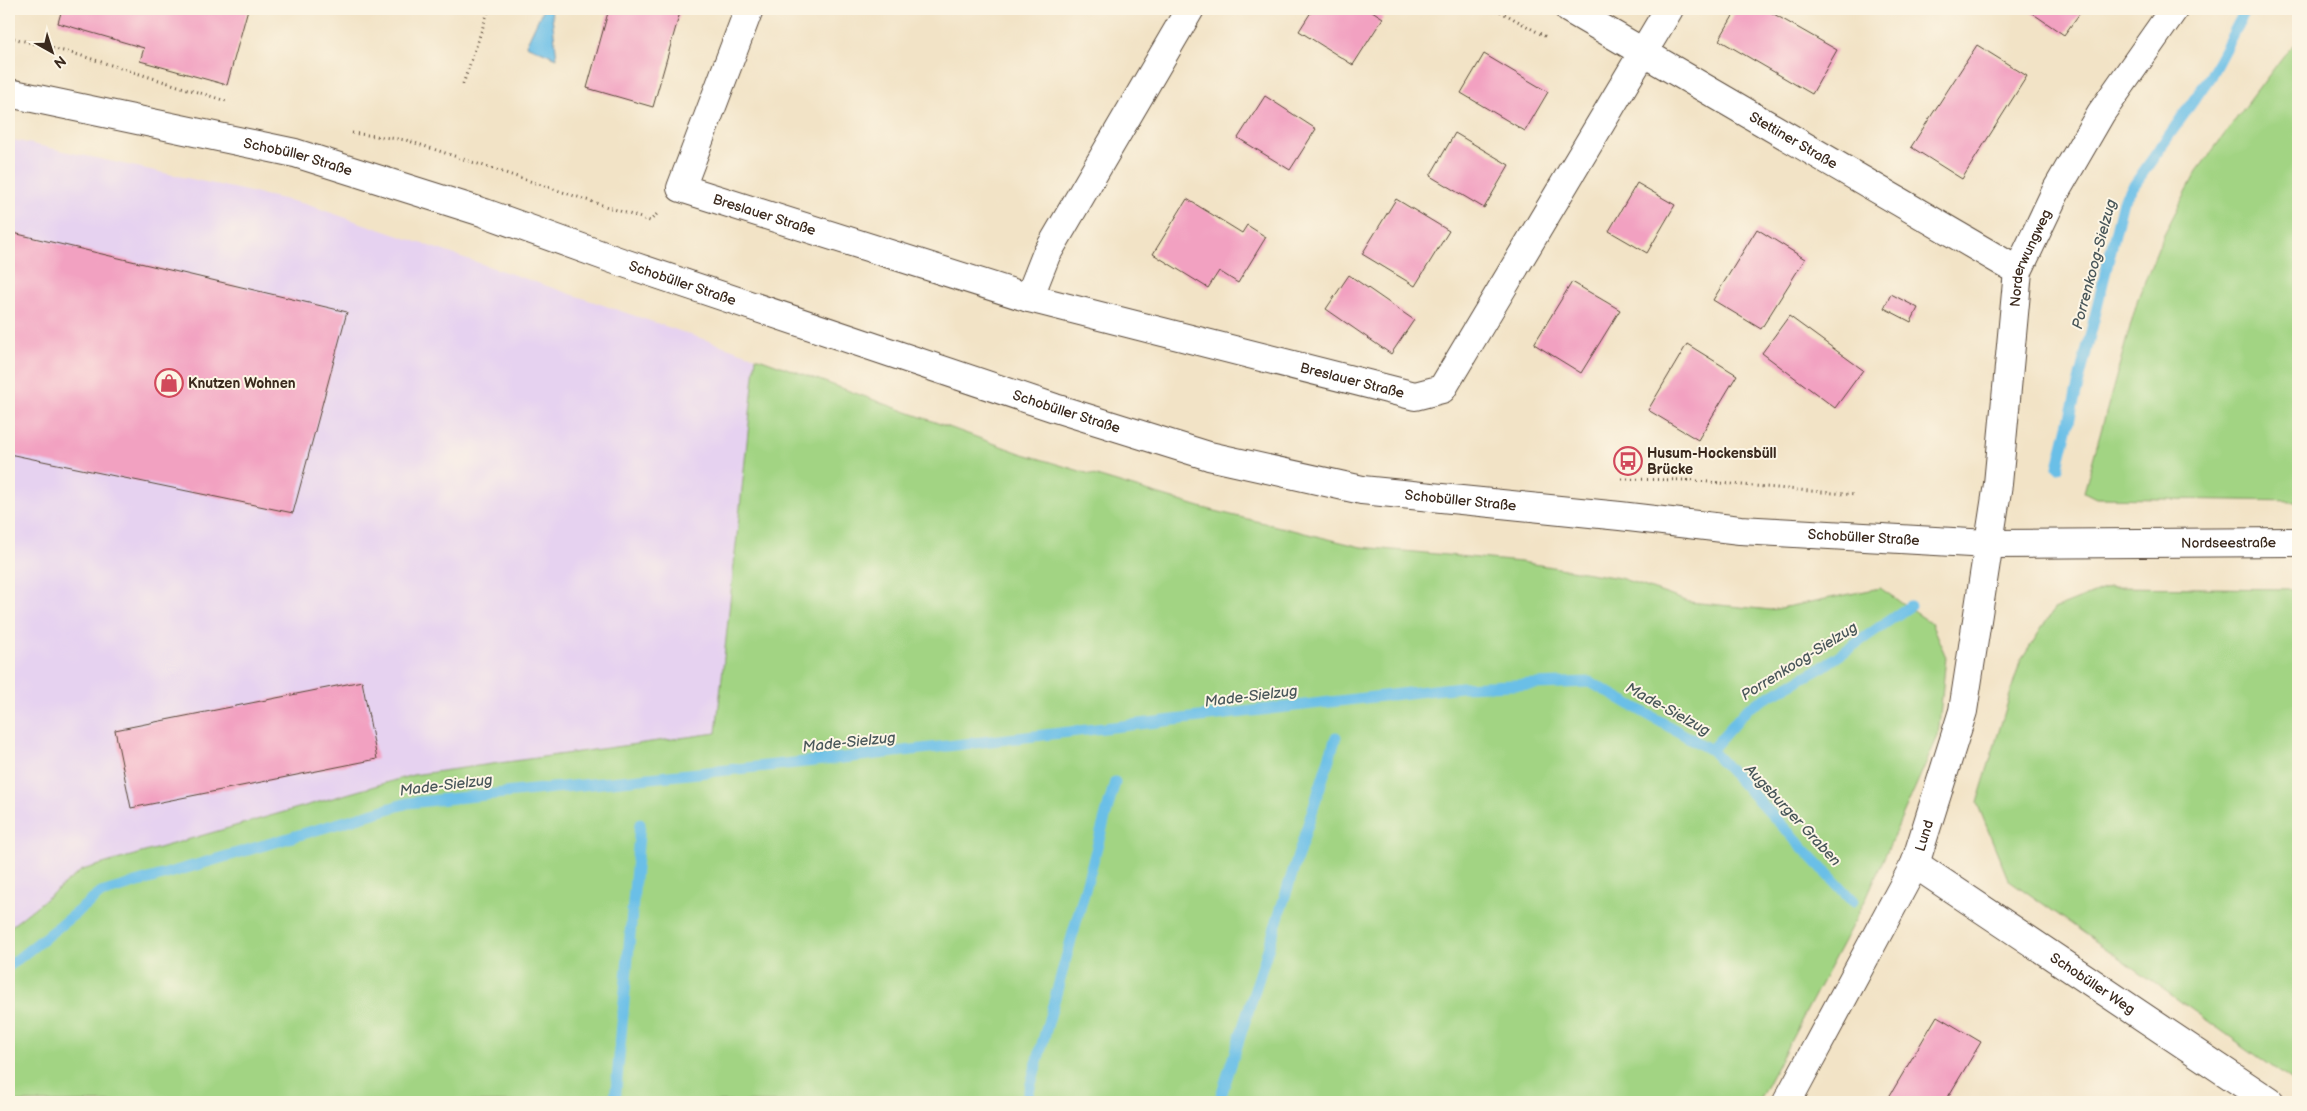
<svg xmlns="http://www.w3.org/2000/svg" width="2307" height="1111" font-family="'Balsamiq Sans',sans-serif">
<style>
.built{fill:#e6d2f0}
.green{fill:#a2d483;stroke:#6e7f50}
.water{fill:#6bbfe7;stroke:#537482}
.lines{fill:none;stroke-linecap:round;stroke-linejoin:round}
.stream{stroke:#6bbfe7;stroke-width:11}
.building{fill:#f2a1c1}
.street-casing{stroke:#564637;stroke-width:30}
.secondary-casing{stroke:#564637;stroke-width:30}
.path{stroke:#564637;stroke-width:3;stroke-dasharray:1 4;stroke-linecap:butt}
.street{stroke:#fff;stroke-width:28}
.secondary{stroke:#fff;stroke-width:28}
.labels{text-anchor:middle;stroke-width:4;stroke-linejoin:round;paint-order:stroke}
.street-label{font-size:14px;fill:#3b2a1e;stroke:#fcf5e5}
.poi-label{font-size:14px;font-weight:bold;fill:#3b2a1e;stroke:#fcf5e5;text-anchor:start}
.water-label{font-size:15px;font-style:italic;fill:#49575a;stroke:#fcf5e5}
</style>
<rect width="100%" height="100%" fill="#fcf5e5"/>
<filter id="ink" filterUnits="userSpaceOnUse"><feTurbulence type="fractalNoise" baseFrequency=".02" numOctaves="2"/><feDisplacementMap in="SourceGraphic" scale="10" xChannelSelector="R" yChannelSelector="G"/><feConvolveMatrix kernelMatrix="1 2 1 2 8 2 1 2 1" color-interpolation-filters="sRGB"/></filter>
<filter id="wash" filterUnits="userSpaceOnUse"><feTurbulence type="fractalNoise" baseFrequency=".0096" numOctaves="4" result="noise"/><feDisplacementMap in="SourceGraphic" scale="20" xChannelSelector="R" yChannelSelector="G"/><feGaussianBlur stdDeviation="1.12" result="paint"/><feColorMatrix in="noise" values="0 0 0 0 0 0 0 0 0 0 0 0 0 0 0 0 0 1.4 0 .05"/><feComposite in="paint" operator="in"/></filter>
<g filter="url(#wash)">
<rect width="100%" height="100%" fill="#f2e3c6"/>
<!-- built -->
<path class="built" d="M 9,139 L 305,204 L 756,357 L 716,733 L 412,775 L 82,870 L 9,928 Z"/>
<!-- green -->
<path class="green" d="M 2298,41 L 2298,501 L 2096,498 L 2084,492 L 2138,298 L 2164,234 L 2197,171 L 2284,55 Z
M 756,357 L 1020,453 L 1203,508 L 1361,547 L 1521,562 L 1620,578 L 1689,602 L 1771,610 L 1880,588 L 1931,623 L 1946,657 L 1938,736 L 1863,905 L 1758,1102 L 9,1102 L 9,928 L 82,870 L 413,775 L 716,733 Z
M 2109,587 L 2298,589 L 2298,1085 L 2008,879 L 1977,803 L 2020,662 L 2054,609 Z"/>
<!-- water -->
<path class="water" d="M 543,9 L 551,9 L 557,58 L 526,45 Z"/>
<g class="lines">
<!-- stream -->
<path class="stream" d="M 2058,467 L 2123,201 L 2210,77 L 2246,9
M 1711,750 L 1748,708 L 1821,668 L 1910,606
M 9,966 L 101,893 L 408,803 L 834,759 L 1461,687 L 1590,682 L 1711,750 L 1853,901
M 615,1102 L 640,824
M 1026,1102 L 1115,782
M 1219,1102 L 1336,737"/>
</g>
<g id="blocks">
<!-- building -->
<path class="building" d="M 62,9 L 248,9 L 227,85 L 140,61 L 144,48 L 58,23 Z
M 609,9 L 681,9 L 653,107 L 587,88 Z
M 1313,9 L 1369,9 L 1383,18 L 1353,65 L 1299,31 Z
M 1737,9 L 1765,9 L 1837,50 L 1812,94 L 1719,40 Z
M 2026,9 L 2083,9 L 2064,35 Z
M 1977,45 L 2027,76 L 1962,179 L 1911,147 Z
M 1484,54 L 1548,92 L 1525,131 L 1461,93 Z
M 1265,96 L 1316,129 L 1290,170 L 1238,138 Z
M 1455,133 L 1509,165 L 1484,208 L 1430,176 Z
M 1637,183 L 1675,205 L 1647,253 L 1609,231 Z
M 1187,199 L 1242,233 L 1247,225 L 1266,237 L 1238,283 L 1219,271 L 1208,288 L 1153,254 Z
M 1396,199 L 1449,231 L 1415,286 L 1362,254 Z
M 1757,229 L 1805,259 L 1761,329 L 1713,300 Z
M 9,232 L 347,312 L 293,513 L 9,454 Z
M 1349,275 L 1414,320 L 1391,354 L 1326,309 Z
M 1572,282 L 1620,310 L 1581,373 L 1534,344 Z
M 1891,294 L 1918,308 L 1911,322 L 1884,308 Z
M 1789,316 L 1863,370 L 1835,408 L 1762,353 Z
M 1687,344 L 1737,375 L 1698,440 L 1648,410 Z
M 362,681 L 377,759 L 131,808 L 115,730 Z
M 1937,1016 L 1981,1042 L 1945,1102 L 1886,1102 Z"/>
</g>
</g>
<g filter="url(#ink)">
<use href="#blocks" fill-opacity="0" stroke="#564637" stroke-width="1"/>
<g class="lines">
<defs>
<g id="street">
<path id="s1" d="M 749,9 L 681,188 L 1029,298 L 1415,396 L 1442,389 L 1669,9"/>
<path id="s2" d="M 1569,9 L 2018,271"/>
<path d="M 1029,298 L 1046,255 L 1190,9"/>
<path id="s3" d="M 1915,864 L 2270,1102"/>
<path id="s4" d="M 1787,1102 L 1915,864 L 1963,711 L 1998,484 L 2018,271 L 2057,189 L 2101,113 L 2174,9"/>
</g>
<g id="secondary">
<path id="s5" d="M 9,93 L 295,153 L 485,213 L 618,261 L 1055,408 L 1209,456 L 1362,490 L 1620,516 L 1740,530 L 1988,544 L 2298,542"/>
</g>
</defs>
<!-- street casing -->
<use href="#street" class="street-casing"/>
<!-- secondary casing -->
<use href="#secondary" class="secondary-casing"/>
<!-- path -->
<path class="path" d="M 1496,9 L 1548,38
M 9,37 L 79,55 L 226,101
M 463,84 L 488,12 L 492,9
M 352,133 L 406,140 L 650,221 L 658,213
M 1622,479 L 1686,480 L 1856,495"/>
<!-- street -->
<use href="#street" class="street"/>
<!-- secondary -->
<use href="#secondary" class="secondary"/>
</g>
</g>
<!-- icons -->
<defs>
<symbol id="shop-ring" viewBox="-11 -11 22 22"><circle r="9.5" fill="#fcf5e5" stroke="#d1495b" stroke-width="1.5"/><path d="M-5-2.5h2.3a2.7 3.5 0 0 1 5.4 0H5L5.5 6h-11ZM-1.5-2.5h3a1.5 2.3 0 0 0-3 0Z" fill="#d1495b"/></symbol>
<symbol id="bus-ring" viewBox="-11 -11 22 22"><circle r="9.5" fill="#fcf5e5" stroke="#d1495b" stroke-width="1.5"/><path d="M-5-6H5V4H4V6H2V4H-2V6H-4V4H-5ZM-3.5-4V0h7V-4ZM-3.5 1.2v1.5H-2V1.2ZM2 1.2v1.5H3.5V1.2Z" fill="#d1495b"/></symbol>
</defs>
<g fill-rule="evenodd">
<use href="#shop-ring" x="153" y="367" width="32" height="32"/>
<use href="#bus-ring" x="1612" y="445" width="32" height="32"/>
</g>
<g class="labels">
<!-- street labels -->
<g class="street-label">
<text dy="5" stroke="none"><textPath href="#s2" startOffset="260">Stettiner Straße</textPath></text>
<text dy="5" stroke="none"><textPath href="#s5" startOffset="296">Schobüller Straße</textPath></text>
<text dy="5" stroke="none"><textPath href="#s1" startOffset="279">Breslauer Straße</textPath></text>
<text dy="5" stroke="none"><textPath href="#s4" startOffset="890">Norderwungweg</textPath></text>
<text dy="5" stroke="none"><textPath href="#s5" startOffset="701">Schobüller Straße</textPath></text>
<text dy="5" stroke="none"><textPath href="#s1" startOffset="890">Breslauer Straße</textPath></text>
<text dy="5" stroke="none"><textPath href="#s5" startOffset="1106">Schobüller Straße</textPath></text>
<text dy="5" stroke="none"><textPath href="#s5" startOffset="1511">Schobüller Straße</textPath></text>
<text dy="5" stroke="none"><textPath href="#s5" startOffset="1916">Schobüller Straße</textPath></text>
<text dy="5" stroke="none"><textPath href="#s5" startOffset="2281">Nordseestraße</textPath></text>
<text dy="5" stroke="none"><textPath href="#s4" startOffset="300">Lund</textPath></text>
<text dy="5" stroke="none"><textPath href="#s3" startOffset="214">Schobüller Weg</textPath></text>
</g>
<!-- poi labels -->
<g class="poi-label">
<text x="188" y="388">Knutzen Wohnen</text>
<text x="1647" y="458">Husum-Hockensbüll<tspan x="1647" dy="16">Brücke</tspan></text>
</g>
<!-- water labels -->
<g class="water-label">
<text transform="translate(2094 264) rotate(-75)" y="5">Porrenkoog-Sielzug</text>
<text transform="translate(1799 661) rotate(-32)" y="5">Porrenkoog-Sielzug</text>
<text transform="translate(1251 696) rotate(-7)" y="5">Made-Sielzug</text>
<text transform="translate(1668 709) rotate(29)" y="5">Made-Sielzug</text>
<text transform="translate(849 742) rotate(-6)" y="5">Made-Sielzug</text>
<text transform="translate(446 785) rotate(-7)" y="5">Made-Sielzug</text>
<text transform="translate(1793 815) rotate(47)" y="5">Augsburger Graben</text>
</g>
</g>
<!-- margin -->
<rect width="2307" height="1111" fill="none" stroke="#fcf5e5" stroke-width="30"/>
<!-- north arrow -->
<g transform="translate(52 52) rotate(141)" stroke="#fcf5e5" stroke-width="4" paint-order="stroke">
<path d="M0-4L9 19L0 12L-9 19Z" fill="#3b2a1e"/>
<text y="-8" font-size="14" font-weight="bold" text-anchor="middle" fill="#3b2a1e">N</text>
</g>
</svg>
